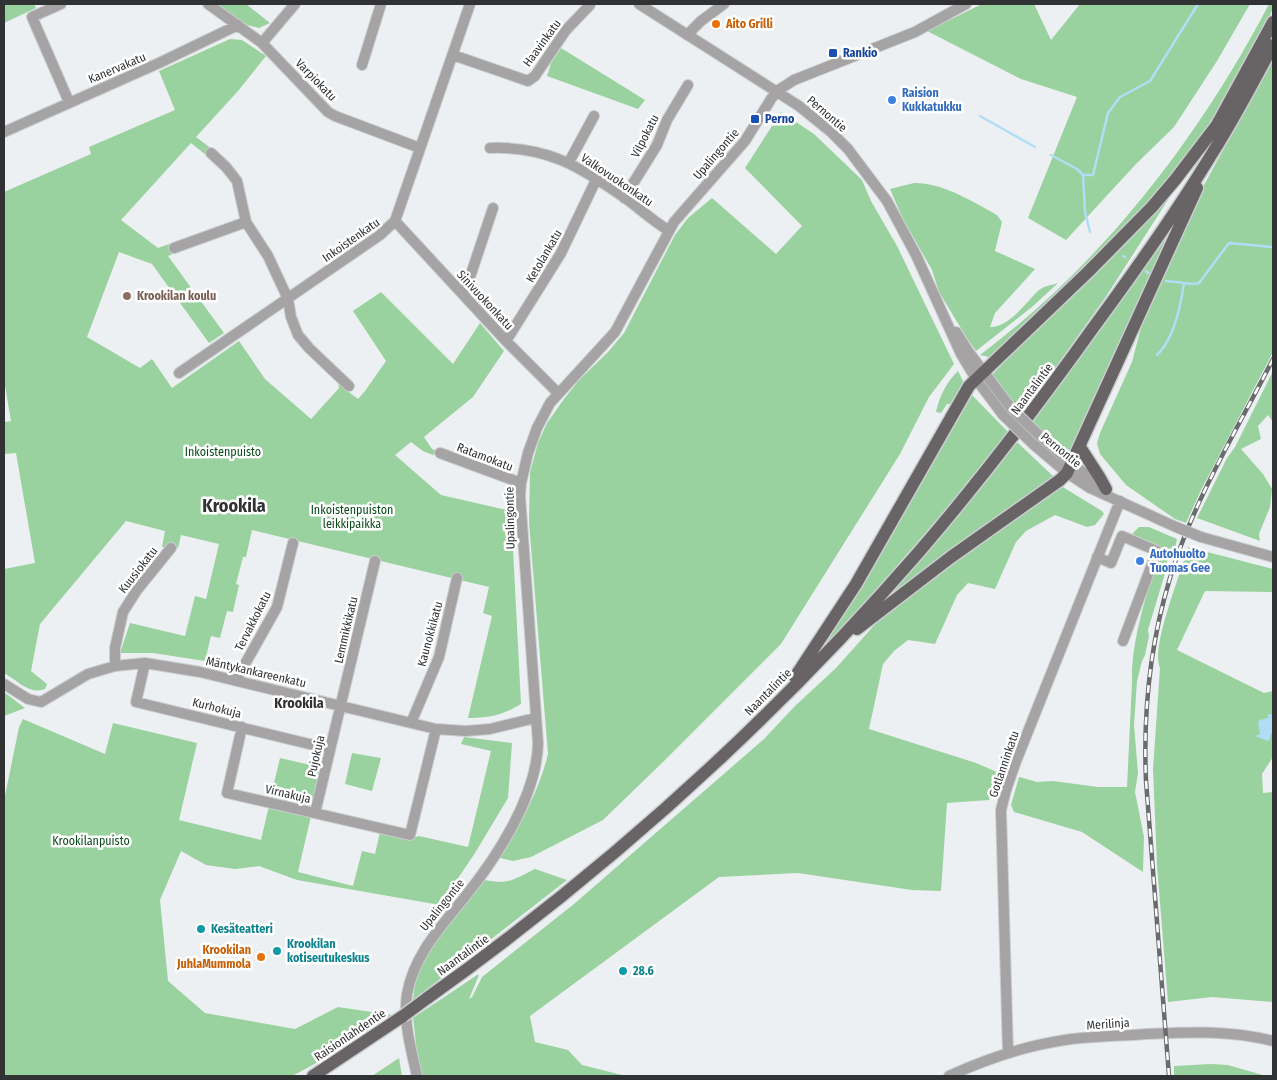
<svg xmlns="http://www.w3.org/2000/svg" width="1277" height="1080" font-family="'Fira Sans Condensed',sans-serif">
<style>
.green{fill:#99d29e}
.water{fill:#b3ddf7}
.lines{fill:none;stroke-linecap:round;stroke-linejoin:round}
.stream{stroke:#b3ddf7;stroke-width:2.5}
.minor-casing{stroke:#caced0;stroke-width:12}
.major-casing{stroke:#caced0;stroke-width:15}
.minor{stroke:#a5a3a3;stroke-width:10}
.major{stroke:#686465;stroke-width:12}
.rail-casing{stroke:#696b6d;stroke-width:4.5}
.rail{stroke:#fff;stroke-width:2.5;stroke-dasharray:8;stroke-linecap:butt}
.minor-bridge-casing{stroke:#caced0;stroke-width:12;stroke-linecap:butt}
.major-bridge-casing{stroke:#caced0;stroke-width:15;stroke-linecap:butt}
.minor-bridge{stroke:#a5a3a3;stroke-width:10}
.major-bridge{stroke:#686465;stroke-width:12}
.food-dot{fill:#e8710a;stroke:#fff;stroke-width:2}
.transit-dot{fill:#1a4fb4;stroke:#fff;stroke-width:2}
.shop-dot{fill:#3f7fe0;stroke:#fff;stroke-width:2}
.education-dot{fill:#8d6e63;stroke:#fff;stroke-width:2}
.culture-dot{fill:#0f9aa8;stroke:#fff;stroke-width:2}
.labels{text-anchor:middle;stroke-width:5;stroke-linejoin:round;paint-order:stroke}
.food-label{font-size:12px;font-weight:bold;fill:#c56008;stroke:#fff;text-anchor:start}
.street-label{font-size:12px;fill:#313233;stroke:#fff}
.transit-label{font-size:12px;font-weight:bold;fill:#164399;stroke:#fff;text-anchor:start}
.shop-label{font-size:12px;font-weight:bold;fill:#366cbe;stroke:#fff;text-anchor:start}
.education-label{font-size:12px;font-weight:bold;fill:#785e54;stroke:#fff;text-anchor:start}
.park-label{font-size:12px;fill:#0b4b1b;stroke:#fff}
.culture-label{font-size:12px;font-weight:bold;fill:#0d838f;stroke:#fff;text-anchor:start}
.neighbourhood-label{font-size:14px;font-weight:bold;fill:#313233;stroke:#fff}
.district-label{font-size:18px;font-weight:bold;fill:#313233;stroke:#fff}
</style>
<rect width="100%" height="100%" fill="#ecf0f3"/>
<!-- green -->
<path class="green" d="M 4,4 L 34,4 L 36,8 L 4,23 Z
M 215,4 L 246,4 L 270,23 L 259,28 L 247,25 Z
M 982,4 L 1034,4 L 1051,40 L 1080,4 L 1250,4 L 1217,61 L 1174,127 L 1136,164 L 1066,240 L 1028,218 L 1077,97 L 1021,79 L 927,31 Z
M 1269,4 L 1273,4 L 1273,9 C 1245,62 1217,118 1180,165 C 1128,232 1063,288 1002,346 L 989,357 L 980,355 C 1102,264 1199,138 1269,4 Z
M 230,39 L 242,40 L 266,56 L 238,91 L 196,137 L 212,149 L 207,156 L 191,143 L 121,220 L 158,248 L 189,237 L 192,246 L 168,256 L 224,333 L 209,343 L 152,264 L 119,252 L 87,337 L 140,368 L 152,359 L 172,388 L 239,341 L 265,379 L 311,419 L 339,388 L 338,384 L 358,399 L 365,391 L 386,361 L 353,311 L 381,292 L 453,364 L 480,323 L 504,351 L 473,397 L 424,437 L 432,449 L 437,451 L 433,455 L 423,451 L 411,442 L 395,455 L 441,495 L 511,511 L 521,704 C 503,715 490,718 468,718 L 492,616 L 483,613 L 489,587 L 252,530 L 246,557 L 243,557 L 236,584 L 239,585 L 233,612 L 227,611 L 220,638 L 211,636 L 205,661 L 153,653 L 120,653 L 130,623 L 185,636 L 195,596 L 206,599 L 219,544 L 181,535 L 178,548 L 162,547 L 165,531 L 126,521 L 40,624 L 31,671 L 47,684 L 45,689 C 29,695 17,680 4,673 L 4,569 L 35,563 L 16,453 L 4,454 L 4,422 L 11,421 L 4,380 L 4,192 L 91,154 L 89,147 L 175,110 L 159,71 Z
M 561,48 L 645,100 L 638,109 L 547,76 L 551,63 Z
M 1273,59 L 1273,352 L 1201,490 L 1186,523 L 1175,519 L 1126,485 L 1100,454 L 1097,443 L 1100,433 L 1132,362 L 1143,320 L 1204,185 Z
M 781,112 L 814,134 L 862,180 L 871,201 L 897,246 L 954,364 L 929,397 L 900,454 L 781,644 L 664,761 L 603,820 L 531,857 L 513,861 L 500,858 C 520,825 539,791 548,754 L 529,522 L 530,472 L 538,443 L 547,423 L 564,399 L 579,380 L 608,352 L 624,333 L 675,235 L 688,218 L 712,198 L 776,254 L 802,226 L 745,168 Z
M 914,183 C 944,183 971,201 997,215 L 1002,222 L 995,251 L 1035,269 L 995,313 L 990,327 C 1010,327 1026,302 1039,290 C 1044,286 1052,285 1058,283 L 1032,307 L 976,351 L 968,340 L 939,292 L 932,270 L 903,219 L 890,189 Z
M 1175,189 L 1105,298 L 1022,414 L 993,376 L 993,374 L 1040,324 Z
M 1183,204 L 1070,453 L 1067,455 L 1032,423 L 1082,355 Z
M 958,371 L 964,383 L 950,404 L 947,404 L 941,413 L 936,412 C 940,395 946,383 958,371 Z
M 1273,371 L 1273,422 L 1268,415 L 1258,426 L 1261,439 L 1241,449 L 1263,474 L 1272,489 L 1270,507 L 1259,534 L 1260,541 L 1197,518 L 1227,458 L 1235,447 Z
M 971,394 L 1008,432 L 940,516 L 829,644 L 824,639 Z
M 1017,442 L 1054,477 L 881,603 L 951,524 Z
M 1061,486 L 1102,511 L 1104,514 L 1095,525 L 1087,527 L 1055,515 L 1026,531 L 1016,542 L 995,589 L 968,583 L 957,595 L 935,644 L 908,640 L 894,651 L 883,664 L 869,729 L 976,763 L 997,772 L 989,800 L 947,803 L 941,891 L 912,890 L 798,873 L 719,877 L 530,1016 L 535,1042 L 568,1050 L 582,1065 L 626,1076 L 421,1076 C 416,1057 416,1038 413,1018 L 477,975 L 479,975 L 469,999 L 472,997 L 482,977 L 574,904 L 764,739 L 795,706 L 836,668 L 887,611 Z
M 1139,527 L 1149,527 L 1177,539 L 1174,554 L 1167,561 L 1166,570 L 1148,630 L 1149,636 L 1145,655 L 1142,661 L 1137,681 L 1134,725 L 1138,773 L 1135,792 L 1144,837 L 1143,872 L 1082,832 L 1014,812 L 1011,805 L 1019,777 L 1037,782 L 1053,781 L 1098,787 L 1127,787 L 1132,682 C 1131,638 1148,592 1160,549 L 1132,534 Z
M 1188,547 L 1273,569 L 1273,592 L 1205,591 L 1177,650 L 1264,693 L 1273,691 L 1273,757 L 1262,774 L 1263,793 L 1273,792 L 1273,1002 L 1212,997 L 1168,1002 L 1157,865 L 1153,769 L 1160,668 C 1150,648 1182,571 1188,547 Z
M 4,692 L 25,708 L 4,716 Z
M 23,719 L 105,754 L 113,723 L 197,743 L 179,820 L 261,840 L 269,806 L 311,816 L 298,872 L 353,886 L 362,851 L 375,854 L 380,832 L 412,838 L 419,836 L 468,847 L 491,751 L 461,744 L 464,737 L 512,743 L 508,798 L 475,853 L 440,905 L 297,880 L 259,866 L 235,869 L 206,865 L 181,851 L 160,900 L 168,981 L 205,1013 L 295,1029 L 338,1007 L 392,1015 C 360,1037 327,1058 292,1076 L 4,1076 L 4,801 L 19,727 Z
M 352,753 L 381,758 L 372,791 L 345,784 Z
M 280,758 L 323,768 L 313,810 L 270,800 Z
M 535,869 L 567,880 L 413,1000 C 414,988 416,977 420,966 C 434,934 464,908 485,880 C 508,885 515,879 535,869 Z
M 399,1058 L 402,1076 L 372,1076 Z
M 1211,1064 L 1228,1065 L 1266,1076 L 1174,1076 L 1174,1066 Z"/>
<!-- water -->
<path class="water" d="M 1269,714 L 1273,715 L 1273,734 L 1271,733 L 1270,739 L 1268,741 L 1255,736 L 1260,734 L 1258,721 L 1270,717 L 1267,716 Z"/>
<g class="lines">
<!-- stream -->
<path class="stream" d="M 980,116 L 1035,147
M 1051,155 L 1077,169 L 1083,175
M 1090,232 L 1085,212 L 1083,175 L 1093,175 L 1108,113 L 1120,97 L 1150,81 L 1198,4
M 1123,256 L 1125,257
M 1146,271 L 1148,273
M 1166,281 L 1193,284 L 1199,283 L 1229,243 L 1273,247
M 1157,355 C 1174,339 1181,304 1184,283"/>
<defs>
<path id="minor" d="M 61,4 L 32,17 L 69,102
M 208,4 L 262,43 L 328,112 L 335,116 L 420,148
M 639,4 L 799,106 L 830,131 L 848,149 L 887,201 L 916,255 L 961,354 L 976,379 L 1003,415
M 687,35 L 701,21 L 724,4
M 262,43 L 295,4
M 453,55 L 528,81 L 535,76 L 566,30 L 590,5
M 362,65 L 381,4
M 4,132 L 159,63 L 238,25
M 490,148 C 547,146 579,166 625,198 C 639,208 653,221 668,230
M 211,153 L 226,167 L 237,181 L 246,222 L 268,256 L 288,299 L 291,317 L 298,335 L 309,348 L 349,386
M 569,162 L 594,116
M 624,198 L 657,145 L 667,120 L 688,85
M 395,221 L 506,341 L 558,393
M 174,248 L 246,222
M 464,295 L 493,208
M 956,332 L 968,351 L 1011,408
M 506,341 L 561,253 L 596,180
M 179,373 L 380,235 L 395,221 L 470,4
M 1041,437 L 1072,464 L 1106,489
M 1034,445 L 1067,473 L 1090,488 L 1176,527
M 440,453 L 521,483
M 1201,537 L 1273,557
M 1097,557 L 1111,563 L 1122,536 L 1157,551 L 1123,641
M 145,663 L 136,702 L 330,749
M 115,666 L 115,648 L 123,612 L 137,590 L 171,548
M 236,680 L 277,607 L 293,543
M 4,684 L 28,699 L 41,702 L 88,674 L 115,666 L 145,663 L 200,672 L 436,729 L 466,731 L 490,729 L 535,718
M 411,723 L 439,657 L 457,578
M 242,727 L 227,793 L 410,835 L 436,729
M 315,813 L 375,561
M 1008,1053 L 1001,810 L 1006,790 L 1015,764 L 1120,501
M 417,1076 C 411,1049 403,1022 407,994 C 414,955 440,928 464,898 C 497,857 537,796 538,743 L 520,496 L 521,483 L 528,453 L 537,428 L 550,403 L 615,332 L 674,222 L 745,141 L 771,99 L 777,91 L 794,80 L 915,32 L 966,4
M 949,1076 C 986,1059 1024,1046 1065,1040 C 1092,1036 1121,1036 1148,1034 C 1193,1032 1230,1030 1273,1041"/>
<path id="major" d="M 1213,132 L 1273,22
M 1080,447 L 1100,478 L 1106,489
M 857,629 L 951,557 L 1060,480 L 1067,473 L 1197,188
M 795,677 L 856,584 L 969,386 L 1088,272 L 1152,207 L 1175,180 L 1217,125
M 426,999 C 607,870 773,720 918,553 C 980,481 1038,405 1093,328 C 1135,271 1176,213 1213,152 C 1235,117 1254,81 1273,45
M 313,1076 L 403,1016"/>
</defs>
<!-- minor casing -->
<use href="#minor" class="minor-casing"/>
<!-- major casing -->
<use href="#major" class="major-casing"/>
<!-- minor -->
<use href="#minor" class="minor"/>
<!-- major -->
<use href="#major" class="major"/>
<defs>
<path id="rail" d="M 1169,1076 L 1146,781 C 1143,712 1150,644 1170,578 C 1193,501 1237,430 1273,359"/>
</defs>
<!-- rail casing -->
<use href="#rail" class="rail-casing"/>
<!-- rail -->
<use href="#rail" class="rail"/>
<defs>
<path id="minor-bridge" d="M 1011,408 L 1041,437
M 1003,415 L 1034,445
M 1176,527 L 1201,537"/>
<path id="major-bridge" d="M 403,1016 L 426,999"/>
</defs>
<!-- minor-bridge casing -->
<use href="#minor-bridge" class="minor-bridge-casing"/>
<!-- major-bridge casing -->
<use href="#major-bridge" class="major-bridge-casing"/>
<!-- minor-bridge -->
<use href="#minor-bridge" class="minor-bridge"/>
<!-- major-bridge -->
<use href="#major-bridge" class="major-bridge"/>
</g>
<!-- markers -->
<g class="food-dot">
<circle cx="716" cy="24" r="5"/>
<circle cx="261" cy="957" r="5"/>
</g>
<g class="transit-dot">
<rect x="828" y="48" width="10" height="10" rx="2.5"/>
<rect x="750" y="114" width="10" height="10" rx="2.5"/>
</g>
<g class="shop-dot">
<circle cx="892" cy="100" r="5"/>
<circle cx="1140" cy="561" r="5"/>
</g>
<circle class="education-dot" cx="127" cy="296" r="5"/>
<g class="culture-dot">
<circle cx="201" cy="929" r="5"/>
<circle cx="277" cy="951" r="5"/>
<circle cx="623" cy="971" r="5"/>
</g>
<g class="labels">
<!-- food labels -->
<g class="food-label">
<text x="726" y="28">Aito Grilli</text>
<text x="251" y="954" text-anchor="end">Krookilan<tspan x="251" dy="14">JuhlaMummola</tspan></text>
</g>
<!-- street labels -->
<g class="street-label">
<text transform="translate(542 43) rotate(-54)" y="4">Haavinkatu</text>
<text transform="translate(117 68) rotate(-23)" y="4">Kanervakatu</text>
<text transform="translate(316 80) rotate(46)" y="4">Varpiokatu</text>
<text transform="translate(827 114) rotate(41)" y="4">Pernontie</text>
<text transform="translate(645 136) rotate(-63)" y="4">Vilpokatu</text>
<text transform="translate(716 154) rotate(-49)" y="4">Upalingontie</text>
<text transform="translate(617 180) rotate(34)" y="4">Valkovuokonkatu</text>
<text transform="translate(351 240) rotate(-35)" y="4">Inkoistenkatu</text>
<text transform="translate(544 256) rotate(-60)" y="4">Ketolankatu</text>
<text transform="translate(485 300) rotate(47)" y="4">Sinivuokonkatu</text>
<text transform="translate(1032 389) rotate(-53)" y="4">Naantalintie</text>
<text transform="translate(1061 450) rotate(39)" y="4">Pernontie</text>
<text transform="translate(485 457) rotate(21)" y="4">Ratamokatu</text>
<text transform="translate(510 518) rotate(-91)" y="4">Upalingontie</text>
<text transform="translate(138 570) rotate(-52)" y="4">Kuusiokatu</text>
<text transform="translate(253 621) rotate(-63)" y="4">Tervakkokatu</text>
<text transform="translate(346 630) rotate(-77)" y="4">Lemmikkikatu</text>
<text transform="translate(430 634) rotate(-75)" y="4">Kaunokkikatu</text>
<text transform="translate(256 672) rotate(13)" y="4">Mäntykankareenkatu</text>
<text transform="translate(768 692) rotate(-45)" y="4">Naantalintie</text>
<text transform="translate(217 708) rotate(14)" y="4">Kurhokuja</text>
<text transform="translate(316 756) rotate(-77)" y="4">Pujokuja</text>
<text transform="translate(1004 764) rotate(-71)" y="4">Gotlanninkatu</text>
<text transform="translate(288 794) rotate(13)" y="4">Virnakuja</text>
<text transform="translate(442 905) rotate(-51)" y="4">Upalingontie</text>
<text transform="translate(463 955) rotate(-36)" y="4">Naantalintie</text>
<text transform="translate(1108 1024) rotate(-4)" y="4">Merilinja</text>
<text transform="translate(350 1035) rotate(-34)" y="4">Raisionlahdentie</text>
</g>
<!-- transit labels -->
<g class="transit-label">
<text x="843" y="57">Rankio</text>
<text x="765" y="123">Perno</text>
</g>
<!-- shop labels -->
<g class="shop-label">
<text x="902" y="97">Raision<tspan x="902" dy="14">Kukkatukku</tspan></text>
<text x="1150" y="558">Autohuolto<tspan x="1150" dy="14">Tuomas Gee</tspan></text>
</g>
<!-- education labels -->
<g class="education-label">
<text x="137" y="300">Krookilan koulu</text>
</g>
<!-- park labels -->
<g class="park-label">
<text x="223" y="456">Inkoistenpuisto</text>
<text x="352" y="514">Inkoistenpuiston<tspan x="352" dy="14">leikkipaikka</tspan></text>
<text x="91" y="845">Krookilanpuisto</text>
</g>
<!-- culture labels -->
<g class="culture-label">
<text x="211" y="933">Kesäteatteri</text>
<text x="287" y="948">Krookilan<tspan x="287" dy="14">kotiseutukeskus</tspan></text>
<text x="633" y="975">28.6</text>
</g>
<!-- neighbourhood labels -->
<g class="neighbourhood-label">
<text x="299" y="708">Krookila</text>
</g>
<!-- district labels -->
<g class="district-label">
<text x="234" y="512">Krookila</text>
</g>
</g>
<!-- border -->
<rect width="1277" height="1080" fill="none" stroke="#313233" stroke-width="10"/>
</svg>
